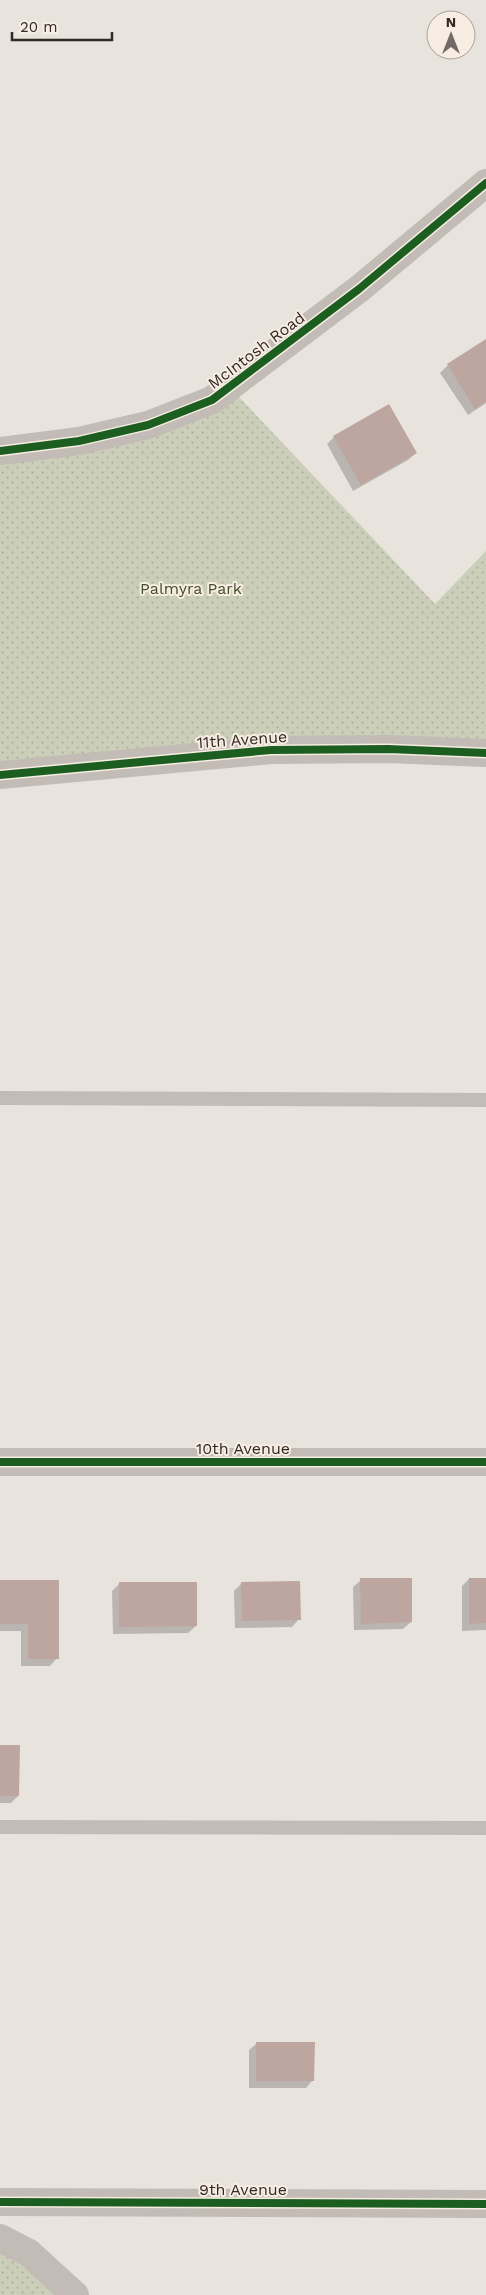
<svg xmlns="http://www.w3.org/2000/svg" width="486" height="2295" font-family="'Work Sans',sans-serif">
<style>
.park{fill:url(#park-dots)}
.shadow{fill:#0003}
.building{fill:#bca69f}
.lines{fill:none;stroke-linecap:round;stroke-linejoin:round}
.lane{stroke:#c2bbb6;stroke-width:14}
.street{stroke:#c2bbb6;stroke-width:28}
.cycleway-casing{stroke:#f7ede3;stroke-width:11}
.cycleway{stroke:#1b5e20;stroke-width:8}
.labels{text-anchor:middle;stroke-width:4;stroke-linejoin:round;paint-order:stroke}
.street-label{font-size:16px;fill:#322925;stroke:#f7ede3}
.park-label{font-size:16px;fill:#434e2b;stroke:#f7ede3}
</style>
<defs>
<pattern id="park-dots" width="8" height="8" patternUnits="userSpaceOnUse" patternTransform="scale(1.25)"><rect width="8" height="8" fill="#cbceb8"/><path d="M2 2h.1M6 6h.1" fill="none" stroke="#afb19e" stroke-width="1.8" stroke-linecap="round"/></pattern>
</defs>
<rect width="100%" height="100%" fill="#e9e3dd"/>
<!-- park -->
<path class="park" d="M 237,395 L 435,604 L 486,551 L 486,748 L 0,768 L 0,459 Z
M 0,2242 L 67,2295 L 0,2295 Z"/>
<!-- shadow -->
<path class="shadow" d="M 486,341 L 486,403 L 468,415 L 440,373 L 448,365 Z
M 334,437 L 416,453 L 408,460 L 353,491 L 327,444 Z
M 469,1579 L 486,1579 L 486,1630 L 462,1631 L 462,1586 Z
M 361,1580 L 411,1622 L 403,1629 L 354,1630 L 353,1587 Z
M 0,1581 L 57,1658 L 50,1666 L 21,1666 L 21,1631 L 0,1631 Z
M 120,1583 L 196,1626 L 188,1633 L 113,1634 L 112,1591 Z
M 242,1583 L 299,1619 L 292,1627 L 235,1628 L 234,1591 Z
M 0,1746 L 18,1796 L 11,1803 L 0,1803 Z
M 257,2043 L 313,2080 L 306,2088 L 249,2088 L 249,2050 Z"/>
<!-- building -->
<path class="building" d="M 486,339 L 486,402 L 475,409 L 447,364 Z
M 389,404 L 417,453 L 361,485 L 333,436 Z
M 360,1578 L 412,1578 L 412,1622 L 361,1624 Z
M 469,1578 L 486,1578 L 486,1623 L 469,1624 Z
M 0,1580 L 59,1580 L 59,1659 L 28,1659 L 28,1624 L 0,1624 Z
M 300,1581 L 301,1620 L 242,1621 L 241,1582 Z
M 119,1582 L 197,1582 L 197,1626 L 119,1627 Z
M 0,1745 L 20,1745 L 19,1796 L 0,1796 Z
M 256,2042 L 315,2042 L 314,2081 L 256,2081 Z"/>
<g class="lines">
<!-- lane -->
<path class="lane" d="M 0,1098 L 486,1100
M 0,1827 L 486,1828"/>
<!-- street -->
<path class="street" d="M 0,451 L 79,441 L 148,425 L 212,400 L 359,289 L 486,183
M 0,775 L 271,750 L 388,749 L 486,753
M 0,1462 L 486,1462
M 0,2202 L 486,2204
M 0,2238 L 29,2253 L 75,2295"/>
<defs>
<path id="cycleway" d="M 0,451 L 79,441 L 148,425 L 212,400 L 359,289 L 486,183
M 0,775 L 271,750 L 388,749 L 486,753
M 0,1462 L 486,1462
M 0,2202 L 486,2204"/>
</defs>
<!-- cycleway casing -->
<use href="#cycleway" class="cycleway-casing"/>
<!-- cycleway -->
<use href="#cycleway" class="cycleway"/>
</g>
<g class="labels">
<!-- street labels -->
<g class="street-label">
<text transform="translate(256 350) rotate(-37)" y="6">McIntosh Road</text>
<text transform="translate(242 739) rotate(-4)" y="6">11th Avenue</text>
<text x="243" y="1454">10th Avenue</text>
<text x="243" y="2195">9th Avenue</text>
</g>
<!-- park labels -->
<g class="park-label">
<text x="191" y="594">Palmyra Park</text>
</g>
</g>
<!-- north arrow -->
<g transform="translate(451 35)"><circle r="24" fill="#f7ede3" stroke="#a89f97"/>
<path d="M0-4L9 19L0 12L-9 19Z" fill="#726a65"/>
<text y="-8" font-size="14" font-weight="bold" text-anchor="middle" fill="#322925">N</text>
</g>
<!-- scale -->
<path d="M12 32v8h100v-8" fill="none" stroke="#322925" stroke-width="2.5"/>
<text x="20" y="32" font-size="15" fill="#322925" stroke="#f7ede3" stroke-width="4" paint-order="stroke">20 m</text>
</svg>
